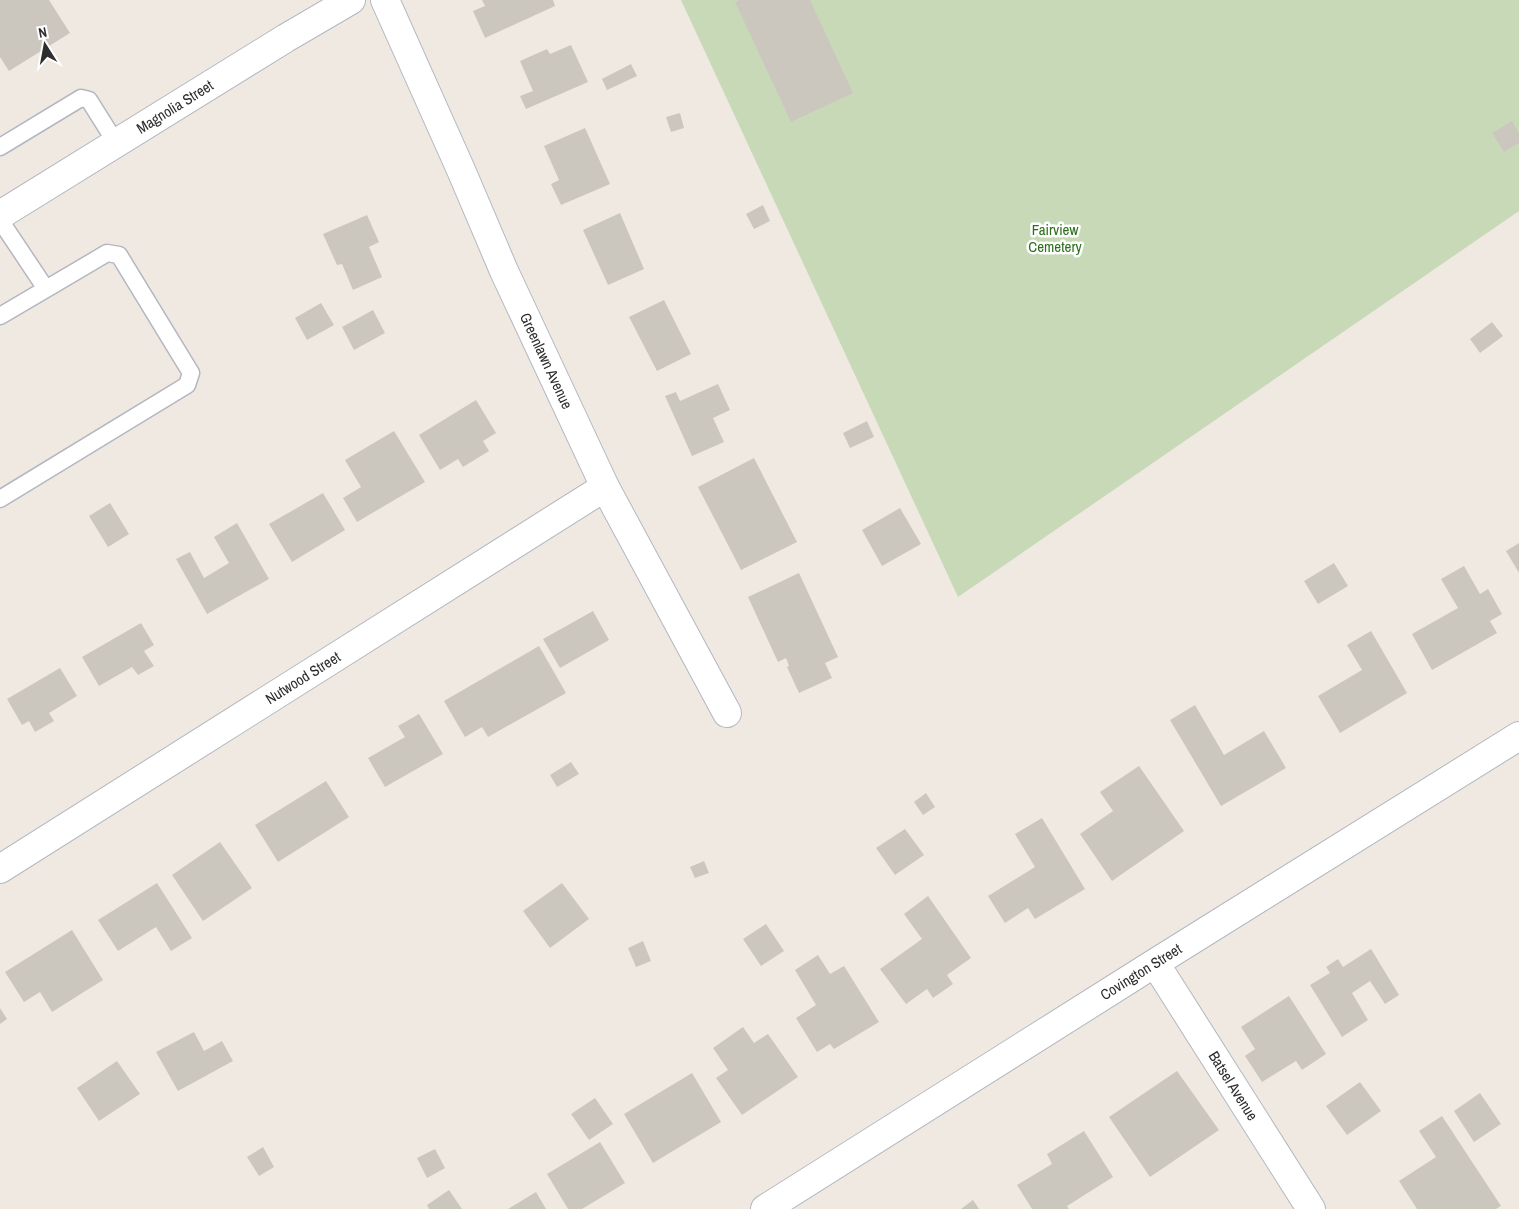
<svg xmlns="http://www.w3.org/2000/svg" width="1519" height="1209" font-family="'Archivo Narrow',sans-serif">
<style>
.cemetery{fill:#c8d9b8}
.building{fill:#cbc7bf}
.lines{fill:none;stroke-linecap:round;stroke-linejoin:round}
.lane-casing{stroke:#b4b7c1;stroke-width:19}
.street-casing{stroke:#b4b7c1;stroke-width:30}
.lane{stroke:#fff;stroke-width:16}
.street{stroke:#fff;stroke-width:28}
.labels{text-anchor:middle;stroke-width:5;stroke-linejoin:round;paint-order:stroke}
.street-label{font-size:15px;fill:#2e2e2e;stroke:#fff}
.park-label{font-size:15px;fill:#2c6e1b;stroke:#fff}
</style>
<rect width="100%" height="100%" fill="#efe9e1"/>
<!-- cemetery -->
<path class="cemetery" d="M 681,0 L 1519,0 L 1519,211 L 958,597 Z"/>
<!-- building -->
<path class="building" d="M 0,0 L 49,0 L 70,33 L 9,71 L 0,57 Z
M 482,0 L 553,0 L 555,6 L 485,38 L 473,11 L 485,6 Z
M 740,0 L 810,0 L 853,93 L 791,122 L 735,2 Z
M 571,45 L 588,82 L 526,109 L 520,96 L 533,91 L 520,61 L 547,49 L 550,54 Z
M 631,64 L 637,76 L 607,90 L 602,79 Z
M 680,113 L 684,128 L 671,132 L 666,117 Z
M 1512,121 L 1519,133 L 1519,143 L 1504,152 L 1492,133 Z
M 585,128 L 610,184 L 561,205 L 551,184 L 559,180 L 544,146 Z
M 763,205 L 770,221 L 754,229 L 746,214 Z
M 620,213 L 644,269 L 608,285 L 583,230 Z
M 367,215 L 379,242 L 369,247 L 382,277 L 353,290 L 342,264 L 337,265 L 323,234 Z
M 664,300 L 691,354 L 657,371 L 629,317 Z
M 321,303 L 334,325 L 307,340 L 295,318 Z
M 373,310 L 385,333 L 354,350 L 342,327 Z
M 1492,322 L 1503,336 L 1480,353 L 1470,339 Z
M 718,384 L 730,410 L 713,418 L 724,442 L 692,456 L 665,396 L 676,392 L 680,401 Z
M 476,400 L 496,433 L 483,441 L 489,451 L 463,467 L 458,459 L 440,470 L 419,435 Z
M 867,421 L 874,437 L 850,448 L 843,433 Z
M 394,431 L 425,482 L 357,522 L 343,498 L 361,487 L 345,460 Z
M 754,458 L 797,542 L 741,570 L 698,487 Z
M 323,493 L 345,530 L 292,562 L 269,524 Z
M 110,503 L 129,534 L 108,547 L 89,516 Z
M 900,508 L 921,544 L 882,566 L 862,530 Z
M 237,523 L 269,579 L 207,614 L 176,559 L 190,552 L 204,578 L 229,563 L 214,537 Z
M 1519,543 L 1519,573 L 1506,551 Z
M 1334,563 L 1348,586 L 1318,604 L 1304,581 Z
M 1464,566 L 1480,594 L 1488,589 L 1502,614 L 1490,621 L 1497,633 L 1432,670 L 1412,634 L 1458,608 L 1441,579 Z
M 799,573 L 838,657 L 825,663 L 832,678 L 799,693 L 787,667 L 789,666 L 786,658 L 778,662 L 748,597 Z
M 593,611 L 609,640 L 560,668 L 543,639 Z
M 141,623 L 154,645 L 144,651 L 154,666 L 138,675 L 132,667 L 99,686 L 82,657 Z
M 1371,631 L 1407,693 L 1340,733 L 1318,696 L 1362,670 L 1347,645 Z
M 539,646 L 566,693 L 488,737 L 482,727 L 465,737 L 444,701 Z
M 60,668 L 77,696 L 49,713 L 54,721 L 35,732 L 29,721 L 22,725 L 7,699 Z
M 1195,705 L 1224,755 L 1264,731 L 1286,768 L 1221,806 L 1170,720 Z
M 419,714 L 443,754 L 385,787 L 368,758 L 405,737 L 398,726 Z
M 571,762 L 579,774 L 557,787 L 550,775 Z
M 1139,766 L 1184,831 L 1112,881 L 1080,834 L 1113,811 L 1100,792 Z
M 326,781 L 349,817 L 278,862 L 255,825 Z
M 926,793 L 935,807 L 923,815 L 914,802 Z
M 1042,818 L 1085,889 L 1035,919 L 1028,908 L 1005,923 L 988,896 L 1035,867 L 1015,834 Z
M 905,829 L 924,855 L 895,875 L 876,848 Z
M 220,842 L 252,888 L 203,921 L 172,875 Z
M 704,861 L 709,873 L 695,878 L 690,867 Z
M 157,883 L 192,938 L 171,951 L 156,927 L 118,951 L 98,920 Z
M 562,883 L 589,919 L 550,948 L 523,911 Z
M 928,896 L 971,958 L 947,975 L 953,984 L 933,998 L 927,989 L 906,1004 L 880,969 L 922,939 L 904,914 Z
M 766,924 L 784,951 L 761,966 L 743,939 Z
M 72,930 L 103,980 L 52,1012 L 40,992 L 24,1002 L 5,972 Z
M 643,941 L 651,961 L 636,967 L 628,948 Z
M 1371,949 L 1399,995 L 1385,1004 L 1370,981 L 1352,993 L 1368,1020 L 1342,1037 L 1310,985 L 1330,973 L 1326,967 L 1338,959 L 1343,967 Z
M 818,955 L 830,974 L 844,966 L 879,1022 L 834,1049 L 830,1044 L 817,1052 L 796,1018 L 816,1005 L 795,970 Z
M 1289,996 L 1326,1054 L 1302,1070 L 1296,1061 L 1262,1082 L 1245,1056 L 1255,1049 L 1241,1027 Z
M 0,1008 L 7,1019 L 0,1024 Z
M 743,1027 L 754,1043 L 768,1034 L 798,1077 L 742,1115 L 716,1078 L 728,1070 L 713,1048 Z
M 194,1032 L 204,1051 L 222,1041 L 233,1061 L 178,1091 L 156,1052 Z
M 117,1061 L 140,1094 L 99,1121 L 77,1088 Z
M 1177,1071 L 1219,1130 L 1150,1177 L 1109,1117 Z
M 692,1073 L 721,1122 L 653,1163 L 624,1114 Z
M 1360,1082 L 1381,1111 L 1347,1135 L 1326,1106 Z
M 1480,1093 L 1501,1124 L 1474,1142 L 1454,1111 Z
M 595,1098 L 613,1124 L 589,1140 L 571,1114 Z
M 1442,1116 L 1501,1206 L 1496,1209 L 1417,1209 L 1399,1181 L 1436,1157 L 1419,1131 Z
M 1084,1131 L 1113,1177 L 1067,1206 L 1069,1209 L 1032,1209 L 1017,1185 L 1052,1164 L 1047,1154 Z
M 600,1142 L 625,1183 L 582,1209 L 568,1209 L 547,1174 Z
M 263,1147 L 274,1167 L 259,1176 L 247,1157 Z
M 435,1149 L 445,1168 L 427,1178 L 417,1158 Z
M 449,1190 L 462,1209 L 429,1209 L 427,1205 Z
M 536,1192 L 546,1209 L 508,1209 Z
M 973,1200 L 979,1209 L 961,1209 Z"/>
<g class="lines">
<defs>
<path id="lane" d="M 0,147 L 81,98 L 89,100 L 116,143
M 0,220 L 46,289 L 107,253 L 119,255 L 191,373 L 187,385 L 0,499
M 0,316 L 46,289"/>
<path id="street" d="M 385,0 L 461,170 L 504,271 L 605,487 L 727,713
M 0,215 L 286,38 L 351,0
M 0,869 L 605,487
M 1155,963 L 1311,1209
M 765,1209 L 1155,963 L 1519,736"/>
</defs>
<!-- lane casing -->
<use href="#lane" class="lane-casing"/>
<!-- street casing -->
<use href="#street" class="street-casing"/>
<!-- lane -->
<use href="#lane" class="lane"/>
<!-- street -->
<use href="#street" class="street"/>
</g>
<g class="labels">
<!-- street labels -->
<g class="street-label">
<text transform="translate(175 107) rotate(-32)" y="5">Magnolia Street</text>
<text transform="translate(546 361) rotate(65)" y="5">Greenlawn Avenue</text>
<text transform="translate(303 678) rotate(-32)" y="5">Nutwood Street</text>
<text transform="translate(1141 972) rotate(-32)" y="5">Covington Street</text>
<text transform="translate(1233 1086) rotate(58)" y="5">Batsel Avenue</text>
</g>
<!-- park labels -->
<g class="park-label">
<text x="1055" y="235">Fairview<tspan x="1055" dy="17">Cemetery</tspan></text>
</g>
</g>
<!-- north arrow -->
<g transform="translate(45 45) rotate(349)" stroke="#ffffff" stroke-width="4" paint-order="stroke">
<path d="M0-4L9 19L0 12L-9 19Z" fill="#2e2e2e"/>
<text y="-8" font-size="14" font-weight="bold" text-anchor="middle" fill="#2e2e2e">N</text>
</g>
</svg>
